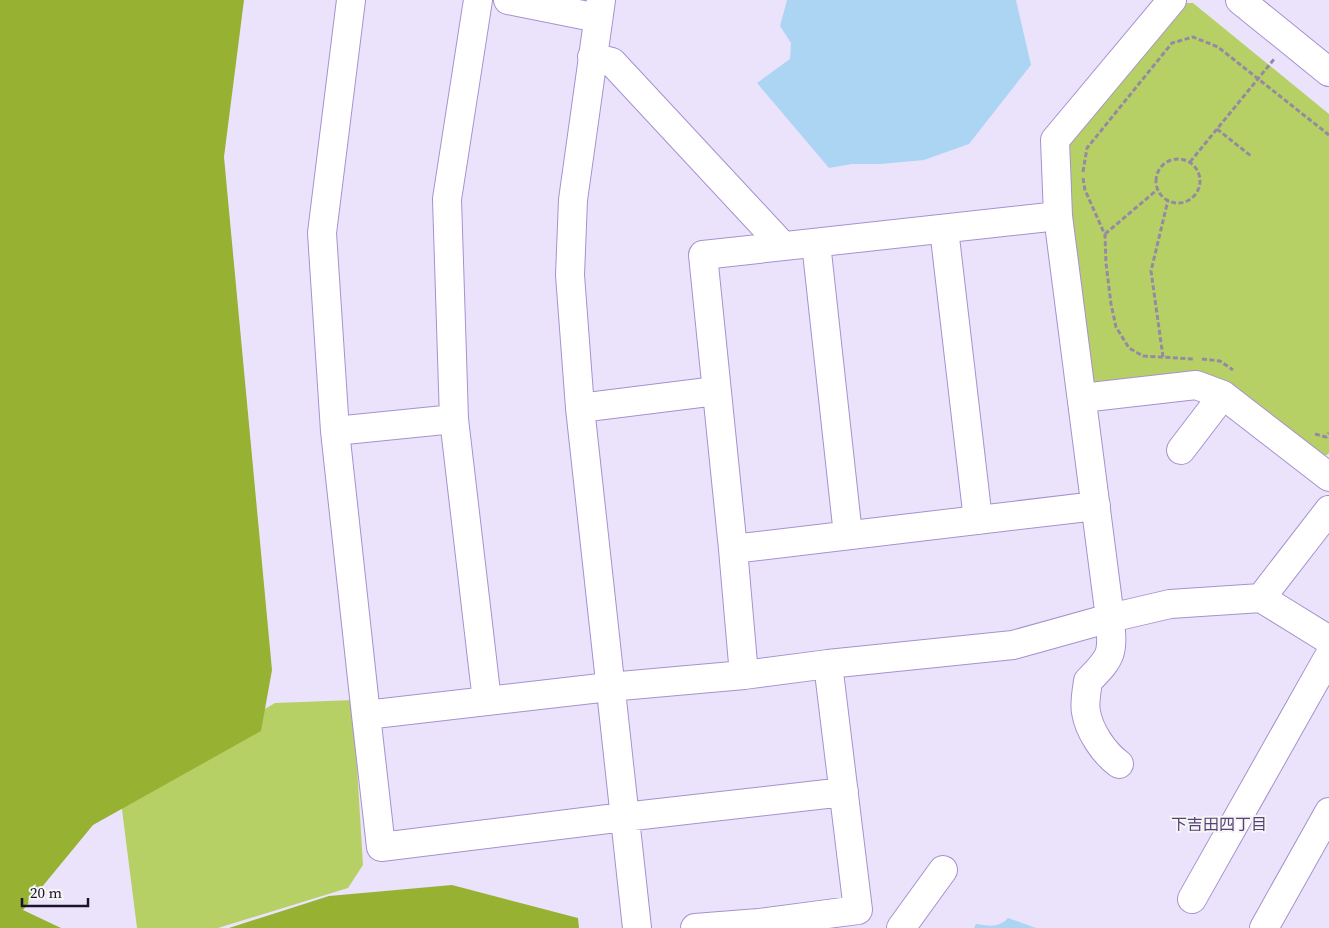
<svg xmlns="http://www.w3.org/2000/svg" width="1329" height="928" font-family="'Source Serif 4','Noto Sans JP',serif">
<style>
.green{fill:#b7d066}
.forest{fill:#97b133}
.water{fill:#acd5f3}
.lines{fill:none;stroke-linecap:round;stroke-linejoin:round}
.minor-casing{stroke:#a791cd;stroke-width:30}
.path{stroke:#948ba3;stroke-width:3;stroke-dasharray:5 2.5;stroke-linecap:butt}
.minor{stroke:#fff;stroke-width:28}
.labels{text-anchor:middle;stroke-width:4;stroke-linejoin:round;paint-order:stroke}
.neighbourhood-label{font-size:16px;fill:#574278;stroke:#f5f5f5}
</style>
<rect width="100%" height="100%" fill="#ebe3fc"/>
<!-- green -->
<path class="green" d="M 1182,3 L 1193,3 L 1329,114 L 1329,453 L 1327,455 L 1314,455 L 1232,390 L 1101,387 L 1091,378 L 1062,148 Z
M 353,700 L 363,865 L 348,888 L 218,928 L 137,928 L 120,794 L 275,703 Z"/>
<!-- forest -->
<path class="forest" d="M 0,0 L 244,0 L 224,157 L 272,670 L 261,731 L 93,825 L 23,910 L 61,928 L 0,928 Z
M 452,885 L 578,918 L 579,928 L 229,928 L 329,896 Z"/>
<!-- water -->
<path class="water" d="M 787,0 L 1016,0 L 1031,65 L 969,144 L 924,160 L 881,164 L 852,164 L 829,168 L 757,83 L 790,59 L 791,43 L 780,26 Z
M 1008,918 L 1036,928 L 974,928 L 976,924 C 989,926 999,928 1008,918 Z"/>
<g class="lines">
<defs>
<path id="minor" d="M 351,0 L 322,233 L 335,431 L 366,715 L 609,687 L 744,675 L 828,664 L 1013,645 L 1110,618 L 1170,604 L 1261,598 L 1329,640
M 508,0 L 598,18
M 601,0 L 573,200 L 570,275 L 580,408 L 637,928
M 1240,0 L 1329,72
M 592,57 L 612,62 L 783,246
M 944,229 L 978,520
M 816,243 L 848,535
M 1082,398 L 1196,385 L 1223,395 L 1329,477
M 580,408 L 716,391
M 454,419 L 487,701
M 335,431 L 454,419 L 447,199 L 478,0
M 1181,450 L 1223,395
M 733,549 L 1096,506
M 1261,598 L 1329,510
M 744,675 L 733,549 L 703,255 L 1058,216
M 366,715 L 381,847 L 624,817 L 844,792
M 1119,764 C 1104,753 1089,731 1086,712 C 1084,703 1087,690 1088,681 C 1113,656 1113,653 1110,618 L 1058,216 L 1055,140 L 1172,0
M 1192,899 L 1329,656
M 695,928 L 759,923
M 760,928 L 759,923 L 858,910 L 828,664
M 901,928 L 943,870
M 1264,928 L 1329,812"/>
</defs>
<!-- minor casing -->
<use href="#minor" class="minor-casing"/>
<!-- path -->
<path class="path" d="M 1217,129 L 1251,156
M1156 181a22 22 0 1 1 44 0a22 22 0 1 1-44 0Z
M 1190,162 L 1275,58
M 1083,172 L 1087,148 L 1172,43 L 1193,37 L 1218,47 L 1329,135
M 1083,178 L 1085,190 L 1105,235 L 1106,263 L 1111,304 L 1116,327 L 1129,348 L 1143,356 L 1194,359
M 1105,234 L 1158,189
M 1163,357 L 1151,271 L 1168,200
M 1202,359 L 1220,361 L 1233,370
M 1315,434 L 1326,437 L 1329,433"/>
<!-- minor -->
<use href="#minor" class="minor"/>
</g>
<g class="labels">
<!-- neighbourhood labels -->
<g class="neighbourhood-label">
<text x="1219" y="830">下吉田四丁目</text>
</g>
</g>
<!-- scale -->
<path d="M22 898v8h66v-8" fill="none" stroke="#1d142b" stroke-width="2.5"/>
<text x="30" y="898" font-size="15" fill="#1d142b" stroke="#f5f5f5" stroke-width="4" paint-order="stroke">20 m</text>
</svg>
